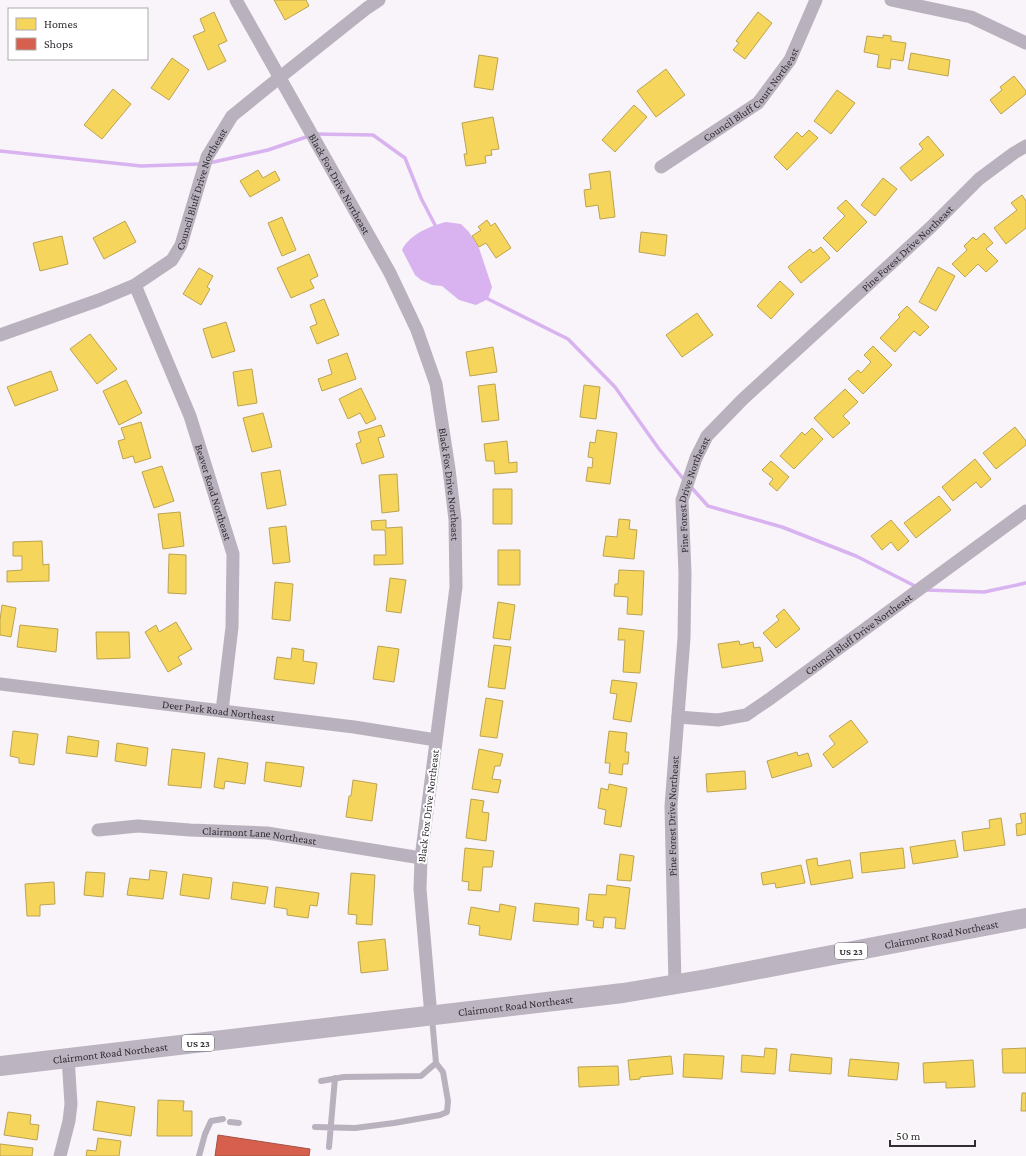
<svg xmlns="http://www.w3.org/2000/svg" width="1026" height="1156" font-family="'Crimson Pro',serif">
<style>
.water{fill:#d9b3ef}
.homes{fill:#f6d55c;stroke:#bba350}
.shops{fill:#d6604d;stroke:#a45145}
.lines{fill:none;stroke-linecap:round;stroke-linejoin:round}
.stream{stroke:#d9b3ef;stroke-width:3.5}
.lane{stroke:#b9b2be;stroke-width:6}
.street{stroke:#b9b2be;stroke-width:13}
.primary{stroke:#bcb4c0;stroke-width:20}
.labels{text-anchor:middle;stroke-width:4;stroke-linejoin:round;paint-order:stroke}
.shield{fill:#fff;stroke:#6f6c70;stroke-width:1}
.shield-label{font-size:10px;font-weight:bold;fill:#312d33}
.street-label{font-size:11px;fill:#312d33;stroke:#fff}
</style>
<rect width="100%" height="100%" fill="#f8f4fa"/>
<!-- water -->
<path class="water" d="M 446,222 L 461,224 L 469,232 L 479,248 L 492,287 L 488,299 L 476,305 L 459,300 L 442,286 L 432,285 L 421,280 L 415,275 L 402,250 C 410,234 430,226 446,222 Z"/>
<!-- homes -->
<path class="homes" d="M 274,0 L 306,0 L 309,6 L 285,20 Z
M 214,12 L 227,41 L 218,45 L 226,61 L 208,70 L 193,36 L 205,31 L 200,19 Z
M 758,12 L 772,23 L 745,59 L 733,50 L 739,43 L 736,41 Z
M 883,35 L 891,36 L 891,41 L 906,43 L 903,61 L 891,59 L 890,69 L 877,67 L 879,55 L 864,52 L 867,36 L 883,38 Z
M 911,53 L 950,60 L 948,76 L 908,69 Z
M 479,55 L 498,58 L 493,90 L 474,87 Z
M 172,58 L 189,70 L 169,100 L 151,88 Z
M 666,69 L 685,95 L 656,117 L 637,91 Z
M 1014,76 L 1026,91 L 1026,94 L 1001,114 L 990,100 L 1002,90 L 1000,87 Z
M 113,89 L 131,104 L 102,139 L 84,125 Z
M 837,90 L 855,103 L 831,134 L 814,121 Z
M 634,105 L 647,117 L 615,152 L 602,140 Z
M 493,117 L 499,149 L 491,150 L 492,155 L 485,156 L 486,163 L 466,166 L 464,154 L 467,154 L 462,123 Z
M 809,130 L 818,138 L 787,170 L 774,157 L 797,132 L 802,137 Z
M 928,136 L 944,155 L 911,181 L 900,168 L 923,149 L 919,144 Z
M 258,170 L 263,178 L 275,171 L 280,180 L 250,197 L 240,181 Z
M 610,171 L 615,217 L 600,219 L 598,205 L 586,207 L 584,190 L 591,189 L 589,174 Z
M 883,178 L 897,189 L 875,216 L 861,205 Z
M 1022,195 L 1026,201 L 1026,228 L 1006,244 L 994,228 L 1017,210 L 1011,203 Z
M 846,200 L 867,222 L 837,252 L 823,238 L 845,216 L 837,208 Z
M 282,217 L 296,250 L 282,256 L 268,223 Z
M 487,220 L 491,226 L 495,223 L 511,248 L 496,258 L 486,243 L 479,247 L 472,236 L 481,230 L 478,227 Z
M 125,221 L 136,242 L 104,259 L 93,238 Z
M 641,232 L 667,235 L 665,256 L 639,252 Z
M 984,233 L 993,243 L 986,249 L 998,261 L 986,272 L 978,264 L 965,277 L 952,264 L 967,250 L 964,246 L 973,237 L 976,240 Z
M 62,236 L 68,264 L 40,271 L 33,243 Z
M 821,247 L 830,258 L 801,283 L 788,267 L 810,249 L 813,253 Z
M 309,254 L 318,276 L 310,280 L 314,288 L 291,298 L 277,268 Z
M 938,267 L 955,276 L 936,311 L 919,302 Z
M 199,268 L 213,276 L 207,287 L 210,289 L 201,305 L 183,294 Z
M 780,281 L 794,294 L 771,319 L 757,306 Z
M 324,299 L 339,335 L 317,344 L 310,327 L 317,324 L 310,305 Z
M 907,306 L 929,327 L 920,336 L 914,331 L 895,352 L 880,338 L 900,317 L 898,315 Z
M 697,313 L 713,335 L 682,357 L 666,335 Z
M 226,322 L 235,351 L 212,358 L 203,329 Z
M 90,334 L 117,369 L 97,384 L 70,349 Z
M 873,346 L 892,365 L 863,394 L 848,379 L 858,370 L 861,373 L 871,362 L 864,355 Z
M 493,347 L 497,372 L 470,376 L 466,352 Z
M 347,353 L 356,379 L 322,391 L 318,379 L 332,374 L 328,360 Z
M 252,369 L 257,403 L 238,406 L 233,372 Z
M 51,371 L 58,390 L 15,406 L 7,387 Z
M 126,380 L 142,413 L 119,425 L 103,391 Z
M 495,384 L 499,420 L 482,422 L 478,386 Z
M 584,385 L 600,387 L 596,419 L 580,417 Z
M 361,388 L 376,419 L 366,424 L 360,413 L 348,419 L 339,399 Z
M 845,389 L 858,402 L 843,416 L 850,423 L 833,438 L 814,418 Z
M 263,413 L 272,447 L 252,452 L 243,418 Z
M 141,422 L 151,458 L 135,463 L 133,456 L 123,459 L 118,441 L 125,439 L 121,428 Z
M 381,425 L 385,436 L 378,438 L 384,457 L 362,464 L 356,444 L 361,442 L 358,432 Z
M 1015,427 L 1026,441 L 1026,445 L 996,469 L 983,453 Z
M 812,428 L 823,439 L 794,469 L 780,456 L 802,432 L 805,435 Z
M 597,430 L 617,433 L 610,484 L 586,481 L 588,467 L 592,468 L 593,458 L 588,457 L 590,442 L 595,443 Z
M 507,441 L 509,463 L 517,462 L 517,472 L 495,474 L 494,461 L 486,461 L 484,444 Z
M 975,459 L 991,479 L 981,488 L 976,482 L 953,501 L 942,487 Z
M 771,461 L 789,477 L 777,491 L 769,484 L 773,479 L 762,470 Z
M 162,466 L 174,501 L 154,508 L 142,472 Z
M 280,470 L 286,505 L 267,509 L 261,473 Z
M 397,474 L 399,511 L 382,513 L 379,475 Z
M 493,489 L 512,489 L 512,524 L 493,524 Z
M 939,496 L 951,510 L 916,538 L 904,523 Z
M 180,512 L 184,546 L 163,549 L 158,514 Z
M 619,519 L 630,520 L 629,529 L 637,530 L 634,559 L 603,556 L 606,536 L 617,537 Z
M 386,520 L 386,528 L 402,527 L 403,564 L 374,565 L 374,555 L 386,555 L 385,530 L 372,530 L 371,521 Z
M 891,520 L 909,541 L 898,551 L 891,542 L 882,550 L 871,536 Z
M 286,526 L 290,562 L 273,564 L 269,528 Z
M 42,541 L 43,565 L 49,564 L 49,581 L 7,582 L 7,571 L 22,570 L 22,556 L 13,556 L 13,542 Z
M 498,550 L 520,550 L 520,585 L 498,585 Z
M 169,554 L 186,555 L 186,594 L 168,593 Z
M 619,570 L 644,571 L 642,615 L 627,614 L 628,597 L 614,596 L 615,584 L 618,584 Z
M 390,578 L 406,580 L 401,613 L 386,611 Z
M 275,582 L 293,584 L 290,621 L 272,619 Z
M 498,602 L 515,605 L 510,640 L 493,638 Z
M 2,605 L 16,608 L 11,637 L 0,635 L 0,620 Z
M 784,609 L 800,629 L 776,648 L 763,633 L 779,620 L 776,616 Z
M 176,622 L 192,649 L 178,657 L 182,664 L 168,672 L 145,632 L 156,625 L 159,632 Z
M 20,625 L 58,629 L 56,652 L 17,647 Z
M 619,628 L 644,631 L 640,673 L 623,672 L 625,640 L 618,640 Z
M 96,632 L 129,632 L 130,658 L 97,659 Z
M 739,641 L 740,645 L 753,642 L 754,648 L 760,647 L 763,661 L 722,668 L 718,644 Z
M 494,645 L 511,647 L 505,689 L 488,687 Z
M 378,646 L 399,649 L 394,682 L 373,679 Z
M 292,648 L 304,650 L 303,661 L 317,663 L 314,684 L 274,679 L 277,657 L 291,659 Z
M 612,680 L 637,683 L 631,722 L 613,719 L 617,694 L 610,693 Z
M 486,698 L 503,701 L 497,738 L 480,736 Z
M 851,720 L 868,742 L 833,768 L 823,754 L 835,744 L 829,736 Z
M 13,731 L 38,734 L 34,765 L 19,763 L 19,758 L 10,756 Z
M 609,731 L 627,733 L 625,752 L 629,752 L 628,764 L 623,764 L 622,775 L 609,773 L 610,763 L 605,763 Z
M 68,736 L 99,741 L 97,757 L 66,753 Z
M 117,743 L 148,748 L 146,766 L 115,761 Z
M 172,749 L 205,753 L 201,788 L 168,785 Z
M 479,749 L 503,754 L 500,766 L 495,766 L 492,779 L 501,780 L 498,793 L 472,789 Z
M 797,752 L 798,756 L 808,753 L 812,766 L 772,778 L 767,761 Z
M 218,758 L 248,763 L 245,784 L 225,781 L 224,789 L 214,787 Z
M 266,762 L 304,767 L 301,787 L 264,781 Z
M 745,771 L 746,789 L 707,792 L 706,774 Z
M 353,780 L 377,784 L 372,821 L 346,817 L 349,796 L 351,796 Z
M 609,784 L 627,788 L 621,827 L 604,824 L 606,810 L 598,808 L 601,788 L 608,790 Z
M 471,799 L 484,801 L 482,812 L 489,813 L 486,841 L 466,838 Z
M 1026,813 L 1026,834 L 1017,836 L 1016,824 L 1022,823 L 1020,814 Z
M 1001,818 L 1005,845 L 964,851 L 962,832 L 990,828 L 989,820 Z
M 955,840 L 958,857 L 913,864 L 910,847 Z
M 465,848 L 494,851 L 492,867 L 483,867 L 481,891 L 468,890 L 469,882 L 462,881 Z
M 903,848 L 905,868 L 862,873 L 860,853 Z
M 620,854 L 634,856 L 631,881 L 617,880 Z
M 817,858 L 818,866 L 850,860 L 853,878 L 811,885 L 806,860 Z
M 801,865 L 805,883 L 776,888 L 775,883 L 763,885 L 761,873 Z
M 150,870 L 167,872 L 163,899 L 127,895 L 130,878 L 149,880 Z
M 86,872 L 105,873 L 103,897 L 84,895 Z
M 351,873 L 375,875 L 372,925 L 356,924 L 357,915 L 348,914 Z
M 183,874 L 212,878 L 209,899 L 180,895 Z
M 54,882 L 55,904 L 40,905 L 40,916 L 27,916 L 25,884 Z
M 233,882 L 268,887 L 265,904 L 231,899 Z
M 607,885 L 630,888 L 625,929 L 615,928 L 616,918 L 604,917 L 603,928 L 593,927 L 594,921 L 586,920 L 589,894 L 606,895 Z
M 276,887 L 319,893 L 317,906 L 310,905 L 308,918 L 287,915 L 287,909 L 274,907 Z
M 535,903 L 579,908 L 578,925 L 533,921 Z
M 500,904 L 516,907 L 511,940 L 479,935 L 480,926 L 468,924 L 471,907 L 499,912 Z
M 385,939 L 388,970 L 361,973 L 358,942 Z
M 765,1048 L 777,1049 L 775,1074 L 741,1072 L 742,1055 L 764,1057 Z
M 1026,1048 L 1026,1073 L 1003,1073 L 1002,1049 Z
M 684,1054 L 724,1056 L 722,1079 L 683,1077 Z
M 791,1054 L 832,1058 L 831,1074 L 789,1071 Z
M 671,1056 L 673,1074 L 640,1077 L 640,1079 L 630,1080 L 628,1060 Z
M 850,1059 L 899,1063 L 897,1080 L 848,1076 Z
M 973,1060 L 975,1087 L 946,1088 L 946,1082 L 924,1083 L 923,1063 Z
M 618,1066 L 619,1085 L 579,1087 L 578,1067 Z
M 1022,1093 L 1026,1093 L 1026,1111 L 1021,1111 Z
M 158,1100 L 184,1101 L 183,1111 L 192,1111 L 192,1136 L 157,1136 Z
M 97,1101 L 135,1107 L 131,1136 L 93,1130 Z
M 8,1112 L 31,1115 L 30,1124 L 39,1125 L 37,1140 L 4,1135 Z
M 98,1138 L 121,1141 L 119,1156 L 86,1156 L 87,1150 L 96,1151 Z
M 0,1144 L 33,1148 L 32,1156 L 0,1156 Z"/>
<!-- shops -->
<path class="shops" d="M 218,1135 L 310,1149 L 309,1156 L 215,1156 Z"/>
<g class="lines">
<!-- stream -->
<path class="stream" d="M 315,134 L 373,135 L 405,158 L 421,198 L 435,225
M 0,151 L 141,166 L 201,164
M 209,163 L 268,150 L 309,136
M 488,299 L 568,339 L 615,387 L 659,449 L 685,481
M 690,486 L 708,506 L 782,527 L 856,556 L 917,587
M 926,590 L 984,592 L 1026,583"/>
<!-- lane -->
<path class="lane" d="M 321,1081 L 344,1077 L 421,1076 L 436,1063
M 230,1122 L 239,1123
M 315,1127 L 355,1128 L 394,1123 L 440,1115 L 447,1112 L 448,1101 L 443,1072 L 436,1063 L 432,1018
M 329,1147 L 335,1078
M 199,1156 L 205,1134 L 211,1121 L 223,1119"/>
<!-- street -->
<g class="street">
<path id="s1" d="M 236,0 L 390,273 L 417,330 L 436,384 L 449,469 L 455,520 L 456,587 L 421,858 L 420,889 L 431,1016"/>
<path d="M 891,0 L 971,17 L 1026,43"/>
<path id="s2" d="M 661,167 L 758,103 L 790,60 L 816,0"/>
<path id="s3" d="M 135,285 L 190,416 L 233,554 L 232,627 L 222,711"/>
<path id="s4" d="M 0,335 L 99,300 L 135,285 L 172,260 L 181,245 L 207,157 L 232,116 L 279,78 L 367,8 L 379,0"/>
<path id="s5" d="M 0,684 L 354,727 L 436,740"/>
<path id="s6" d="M 678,717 L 718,720 L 746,715 L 771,698 L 1026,511"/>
<path id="s7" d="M 98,830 L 138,826 L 190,830 L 267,833 L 421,858"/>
<path id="s8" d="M 675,985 L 671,806 L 684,638 L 685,573 L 682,500 L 696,458 L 707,436 L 743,399 L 931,227 L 979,179 L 1014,153 L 1026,146"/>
<path d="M 60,1156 L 69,1121 L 71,1104 L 68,1058"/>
</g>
<!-- primary -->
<path class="primary" id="s9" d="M 0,1066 L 623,993 L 707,979 L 1026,918"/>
</g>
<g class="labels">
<!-- shield labels -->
<g class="shield">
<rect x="835" y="943" width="32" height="16" rx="3"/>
<rect x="182" y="1035" width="32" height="16" rx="3"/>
</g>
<g class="shield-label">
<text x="851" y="955">US 23</text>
<text x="198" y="1047">US 23</text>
</g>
<!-- street labels -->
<g class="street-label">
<text dy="4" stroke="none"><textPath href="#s2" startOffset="117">Council Bluff Court Northeast</textPath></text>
<text dy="4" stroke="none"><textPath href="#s1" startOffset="211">Black Fox Drive Northeast</textPath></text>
<text dy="4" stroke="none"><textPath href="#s4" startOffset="266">Council Bluff Drive Northeast</textPath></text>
<text dy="4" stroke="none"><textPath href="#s8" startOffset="829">Pine Forest Drive Northeast</textPath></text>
<text dy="4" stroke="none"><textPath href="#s1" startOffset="535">Black Fox Drive Northeast</textPath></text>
<text dy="4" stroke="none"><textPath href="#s3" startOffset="222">Beaver Road Northeast</textPath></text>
<text dy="4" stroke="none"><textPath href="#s8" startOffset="493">Pine Forest Drive Northeast</textPath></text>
<text dy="4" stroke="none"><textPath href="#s6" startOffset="207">Council Bluff Drive Northeast</textPath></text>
<text dy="4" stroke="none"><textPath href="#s5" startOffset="220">Deer Park Road Northeast</textPath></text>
<text transform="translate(428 806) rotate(-83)" y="4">Black Fox Drive Northeast</text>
<text dy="4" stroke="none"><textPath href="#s8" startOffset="169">Pine Forest Drive Northeast</textPath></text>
<text dy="4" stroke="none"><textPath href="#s7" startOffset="162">Clairmont Lane Northeast</textPath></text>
<text dy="4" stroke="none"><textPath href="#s9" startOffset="951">Clairmont Road Northeast</textPath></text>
<text dy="4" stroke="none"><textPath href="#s9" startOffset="519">Clairmont Road Northeast</textPath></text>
<text dy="4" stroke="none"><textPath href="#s9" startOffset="111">Clairmont Road Northeast</textPath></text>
</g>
</g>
<!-- legend -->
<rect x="8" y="8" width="140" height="52" fill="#ffffff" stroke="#adabad"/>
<rect x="16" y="18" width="20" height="12" fill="#f6d55c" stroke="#adabad"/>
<text x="44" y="28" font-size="12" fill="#312d33">Homes</text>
<rect x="16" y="38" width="20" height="12" fill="#d6604d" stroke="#adabad"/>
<text x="44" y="48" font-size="12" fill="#312d33">Shops</text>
<!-- scale -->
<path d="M890 1140v6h85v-6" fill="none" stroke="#312d33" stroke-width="2"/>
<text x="896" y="1140" font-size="12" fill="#312d33" stroke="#ffffff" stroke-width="3" paint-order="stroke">50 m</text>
</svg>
